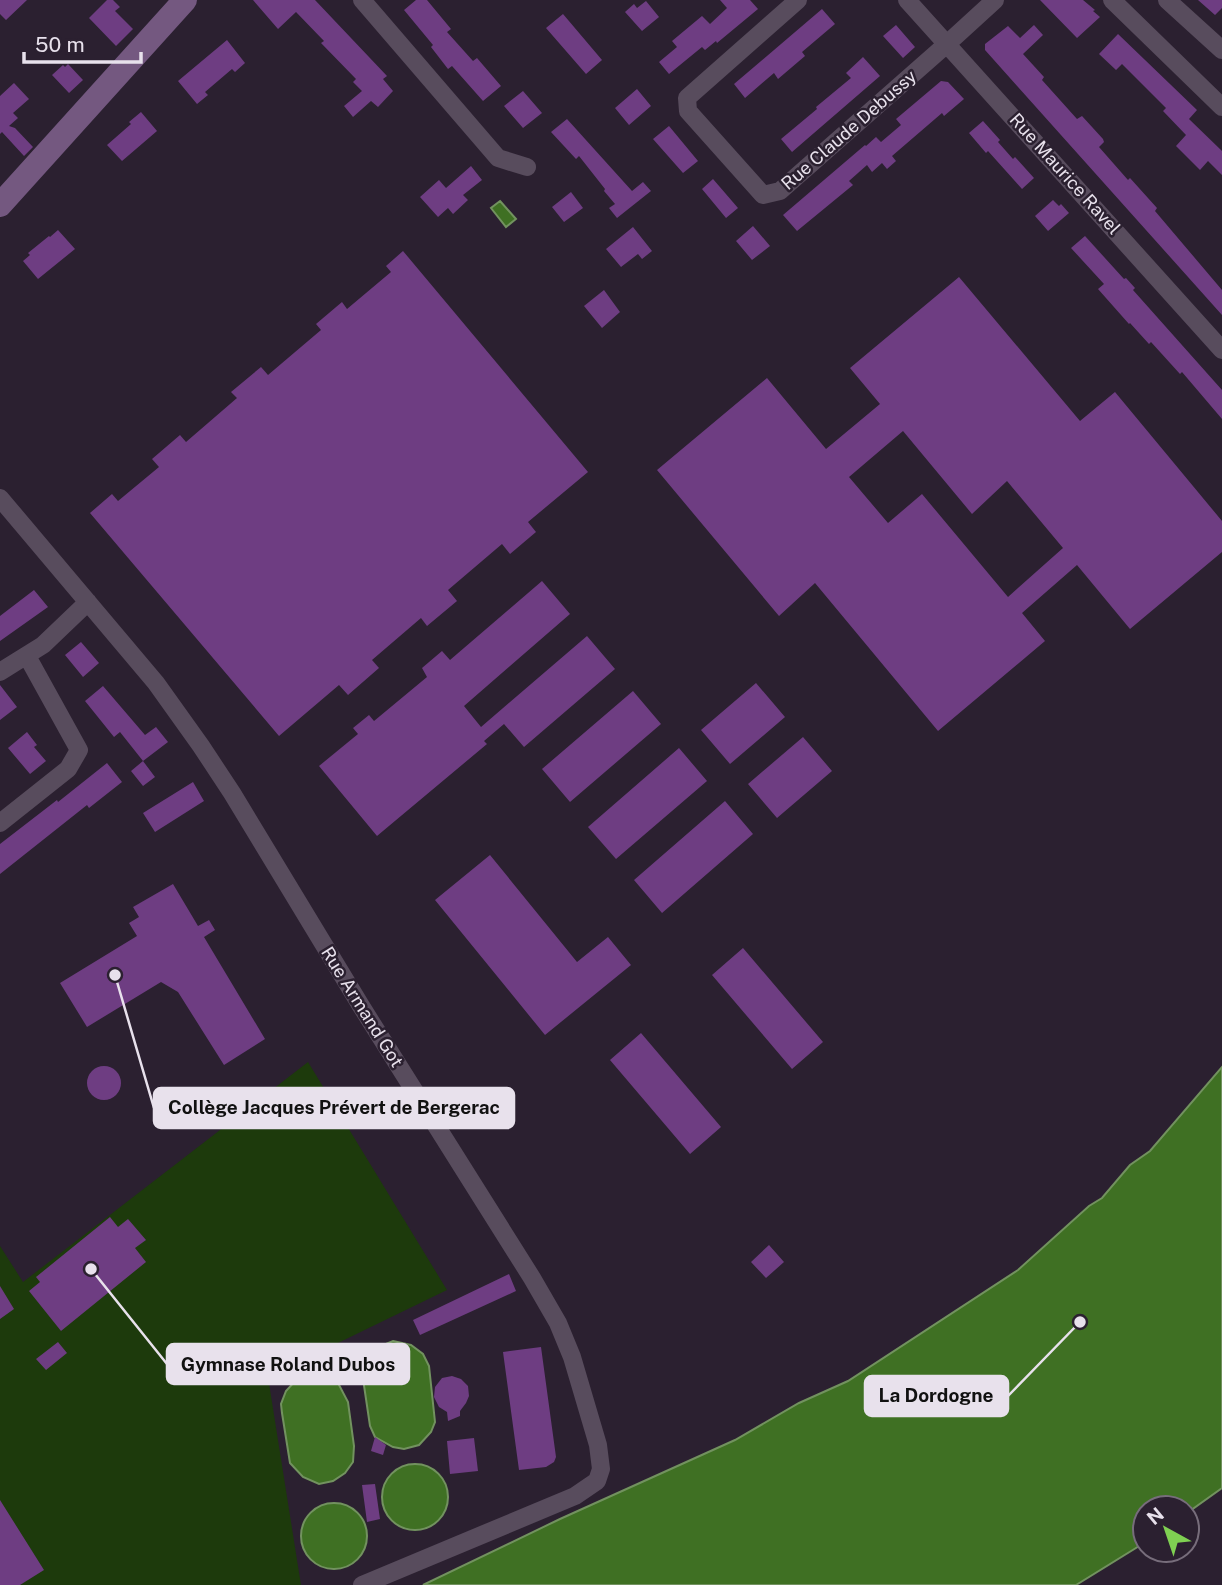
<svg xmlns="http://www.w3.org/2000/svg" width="1222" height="1585" font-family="'Public Sans',sans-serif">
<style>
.green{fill:#1d3a0c}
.water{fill:#3f7023;stroke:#72925f;stroke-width:2}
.building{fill:#6e3d82;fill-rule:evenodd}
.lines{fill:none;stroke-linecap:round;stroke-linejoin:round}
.minor{stroke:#584c5d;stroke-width:18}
.secondary{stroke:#745880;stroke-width:24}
.labels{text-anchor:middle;stroke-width:5;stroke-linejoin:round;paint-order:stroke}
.street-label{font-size:18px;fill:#e8e1ec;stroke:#2b2030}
.leader{fill:none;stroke:#e8e1ec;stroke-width:2.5}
.callout-dot{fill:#e8e1ec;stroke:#2b2030;stroke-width:2.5}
.callout{fill:#e8e1ec;stroke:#e8e1ec;stroke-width:2.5}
.callout-label{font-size:19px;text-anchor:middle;font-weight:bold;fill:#111}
</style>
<rect width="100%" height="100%" fill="#2b2030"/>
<!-- green -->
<path class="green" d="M 308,1062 L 447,1290 L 268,1377 L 301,1585 L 0,1585 L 0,1246 L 23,1282 Z"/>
<!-- water -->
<path class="water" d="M 500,201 L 516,219 L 506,227 L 491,208 Z
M 1222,1067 L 1222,1488 L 1187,1513 L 1187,1508 L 1145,1508 L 1145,1542 L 1144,1543 L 1076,1585 L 423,1585 L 560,1519 L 735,1440 L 799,1403 L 848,1381 L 1018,1270 L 1089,1206 L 1102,1198 L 1130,1165 L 1150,1151 Z
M 393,1341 L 411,1345 L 423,1354 L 429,1366 L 435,1422 L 431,1432 L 419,1445 L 404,1449 L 393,1447 L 375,1437 L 370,1426 L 362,1372 L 367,1356 L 378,1347 Z
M 309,1375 L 323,1375 L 338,1383 L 348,1402 L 354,1446 L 353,1462 L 345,1473 L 333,1481 L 319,1484 L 303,1477 L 290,1463 L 282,1413 L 281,1404 L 286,1391 L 296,1380 Z
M382 1497a33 33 0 1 1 66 0a33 33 0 1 1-66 0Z
M301 1536a33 33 0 1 1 66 0a33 33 0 1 1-66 0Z"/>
<!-- building -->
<path class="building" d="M 0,0 L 27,0 L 6,20 L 0,14 Z
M 107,0 L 113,0 L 120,7 L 115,11 L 133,29 L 116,46 L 89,18 Z
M 253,0 L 315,0 L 387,76 L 383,79 L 393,91 L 378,107 L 371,101 L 353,117 L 344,106 L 362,91 L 353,82 L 356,79 L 321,43 L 324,41 L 296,12 L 278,29 Z
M 416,0 L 427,0 L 451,29 L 447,32 L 473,61 L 477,58 L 501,86 L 483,101 L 452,66 L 448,69 L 431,47 L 433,45 L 404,10 Z
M 720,0 L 750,0 L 758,9 L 717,43 L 716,41 L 705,50 L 702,47 L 669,74 L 659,62 L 677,47 L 672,41 L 702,16 L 710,24 L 727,8 Z
M 1040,0 L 1083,0 L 1095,10 L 1093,11 L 1100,17 L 1077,38 Z
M 1198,0 L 1222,0 L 1222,8 L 1215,15 Z
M 646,1 L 659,17 L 642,31 L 625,12 L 634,4 L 637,8 Z
M 822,9 L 835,24 L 802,52 L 805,56 L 778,79 L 774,73 L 745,98 L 734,84 Z
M 563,14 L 602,60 L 586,74 L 546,28 Z
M 896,25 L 915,47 L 903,58 L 883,36 Z
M 1034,25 L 1043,35 L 1023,54 L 1044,77 L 1042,80 L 1077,119 L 1082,116 L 1103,139 L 1104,142 L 1099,147 L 1128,180 L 1130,178 L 1157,208 L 1155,211 L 1222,290 L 1222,315 L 985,50 L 985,44 L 1008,26 L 1020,38 Z
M 1118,34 L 1197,110 L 1189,119 L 1222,151 L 1222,175 L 1208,161 L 1200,170 L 1176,146 L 1186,135 L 1163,111 L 1166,108 L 1122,64 L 1116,70 L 1099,54 Z
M 227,40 L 245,63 L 235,72 L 232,69 L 205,92 L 208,95 L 197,104 L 178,81 Z
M 863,57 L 880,76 L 792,152 L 781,139 L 817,109 L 816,107 L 851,78 L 846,73 Z
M 68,64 L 83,80 L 69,93 L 52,75 L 63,65 L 65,67 Z
M 941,81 L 948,82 L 964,99 L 944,116 L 942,113 L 892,156 L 896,161 L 887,169 L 882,163 L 872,172 L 867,165 L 849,181 L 853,185 L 797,231 L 783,215 L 865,145 L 866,146 L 876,137 L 881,142 L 901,125 L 896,119 Z
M 14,83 L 29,99 L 13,113 L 18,118 L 9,126 L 15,128 L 33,147 L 24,156 L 2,132 L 0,134 L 0,96 Z
M 637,89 L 651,106 L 629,125 L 615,108 Z
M 523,91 L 542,113 L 523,128 L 504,106 Z
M 141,112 L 157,131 L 122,161 L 107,145 L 131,124 L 129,122 Z
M 567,119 L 632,191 L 643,182 L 651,191 L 617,218 L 609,208 L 615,204 L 604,191 L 605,189 L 579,156 L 576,159 L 551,132 Z
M 983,121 L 1000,140 L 998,142 L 1013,159 L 1015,157 L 1034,178 L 1022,189 L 988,151 L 986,153 L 969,133 Z
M 669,126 L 698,161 L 683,173 L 653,139 Z
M 471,166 L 482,180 L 463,195 L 468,200 L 453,214 L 448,208 L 438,217 L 420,197 L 439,180 L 446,188 Z
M 713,179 L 738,208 L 726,218 L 702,189 Z
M 571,192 L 583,208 L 564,222 L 552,207 Z
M 1053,200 L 1059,206 L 1061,204 L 1069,213 L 1048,231 L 1035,216 Z
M 753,226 L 770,246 L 752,260 L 736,241 Z
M 633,227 L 652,251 L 642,259 L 638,254 L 621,267 L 606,249 Z
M 58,230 L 75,249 L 38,279 L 23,261 L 30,255 L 28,253 L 49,236 L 50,237 Z
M 1085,236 L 1124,279 L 1126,278 L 1135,288 L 1133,290 L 1222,390 L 1222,419 L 1182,372 L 1180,374 L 1151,342 L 1149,344 L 1130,323 L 1129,324 L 1098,289 L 1104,284 L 1071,248 Z
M 403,251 L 588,472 L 528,522 L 536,532 L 510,554 L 502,544 L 448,590 L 457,601 L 427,626 L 421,618 L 372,660 L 379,668 L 348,695 L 339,685 L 279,736 L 90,513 L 112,494 L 118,501 L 159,467 L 152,459 L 180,435 L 186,442 L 237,398 L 231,392 L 261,367 L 268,375 L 321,330 L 316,324 L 342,302 L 347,309 L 391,272 L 386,266 Z
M 959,277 L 1080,421 L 1115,392 L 1222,521 L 1222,552 L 1130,629 L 1077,565 L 1022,613 L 1045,641 L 938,731 L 815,583 L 779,616 L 657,470 L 767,378 L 826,449 L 880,404 L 850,368 ZM 903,431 L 972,514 L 1007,481 L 1063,548 L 1008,597 L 922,494 L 888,523 L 849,477 Z
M 604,290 L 620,312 L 602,328 L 584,306 Z
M 542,581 L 570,614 L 464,706 L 481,727 L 587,636 L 615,669 L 524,747 L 504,724 L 484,741 L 487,744 L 377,836 L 319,766 L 358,734 L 353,728 L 369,715 L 374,721 L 427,677 L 422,668 L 442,651 L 450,660 Z
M 34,590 L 48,607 L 0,641 L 0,616 Z
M 81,642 L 99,663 L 83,677 L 65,655 Z
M 756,683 L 785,717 L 730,764 L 701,730 Z
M 0,685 L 17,707 L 0,720 Z
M 103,686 L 145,735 L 156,727 L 168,742 L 143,761 L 120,732 L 114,737 L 85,701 Z
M 633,691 L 661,724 L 570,802 L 542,769 Z
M 27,732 L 37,745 L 34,747 L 46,761 L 30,774 L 8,748 Z
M 803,737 L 832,771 L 777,818 L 748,784 Z
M 679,748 L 707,781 L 616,859 L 588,827 Z
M 143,761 L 155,777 L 143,786 L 131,771 Z
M 107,763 L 122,782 L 89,808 L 87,805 L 0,874 L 0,844 L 57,800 L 58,802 Z
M 193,782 L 204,801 L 155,832 L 143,813 Z
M 725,801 L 753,834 L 662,913 L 634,880 Z
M 490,855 L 577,962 L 608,937 L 631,965 L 545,1035 L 435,900 Z
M 173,884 L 198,926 L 209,920 L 215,930 L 204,937 L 265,1039 L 224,1065 L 178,992 L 161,982 L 87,1027 L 60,983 L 137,936 L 129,923 L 139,917 L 133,907 Z
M 743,948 L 823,1042 L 792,1069 L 712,975 Z
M 641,1033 L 721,1127 L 690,1154 L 610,1060 Z
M87 1083a17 17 0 1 1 34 0a17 17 0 1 1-34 0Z
M 110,1217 L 118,1227 L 128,1219 L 146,1240 L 135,1248 L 146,1262 L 61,1331 L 29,1291 L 40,1282 L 36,1277 Z
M 769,1245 L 784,1262 L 766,1278 L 751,1262 Z
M 509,1274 L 516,1291 L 420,1335 L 413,1320 Z
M 0,1286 L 14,1309 L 0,1319 Z
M 58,1342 L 67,1353 L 46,1370 L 36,1359 Z
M 541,1347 L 556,1457 L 554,1462 L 546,1467 L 519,1470 L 503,1352 Z
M 452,1376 L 461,1379 L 468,1386 L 469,1396 L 466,1403 L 460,1411 L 460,1416 L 448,1421 L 447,1412 L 439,1407 L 434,1397 L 435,1387 L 442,1378 Z
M 375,1437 L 386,1445 L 383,1455 L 371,1451 Z
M 474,1438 L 478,1471 L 450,1474 L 447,1441 Z
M 375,1484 L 380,1519 L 367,1522 L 362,1485 Z
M 0,1500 L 44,1570 L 20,1585 L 0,1585 Z"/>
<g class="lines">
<!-- minor -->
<path class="minor" d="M 362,0 L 498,158 L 527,167
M 798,0 L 687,98 L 688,111 L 763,195 L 780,191 L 948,43 L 995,0
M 907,0 L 1222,350
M 1112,0 L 1222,107
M 1167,0 L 1222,50
M 0,498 L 156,683 L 201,746 L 232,793 L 361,1006 L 532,1278 L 558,1323 L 572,1357 L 598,1445 L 601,1469 L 597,1481 L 575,1496 L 362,1585
M 0,672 L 43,645 L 88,602
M 0,823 L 68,769 L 79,750 L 27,656"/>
<!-- secondary -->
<path class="secondary" d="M 0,205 L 185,0"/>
</g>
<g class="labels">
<!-- street labels -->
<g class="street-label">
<text transform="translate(849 130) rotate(-41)" y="6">Rue Claude Debussy</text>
<text transform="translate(1065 174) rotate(48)" y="6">Rue Maurice Ravel</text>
<text transform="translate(362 1007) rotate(58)" y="6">Rue Armand Got</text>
</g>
</g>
<!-- callouts -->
<path class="leader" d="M115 975L154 1108M91 1269L167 1364M1080 1322L1008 1396"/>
<g class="callout-dot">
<circle cx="115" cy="975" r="7"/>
<circle cx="91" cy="1269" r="7"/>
<circle cx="1080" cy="1322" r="7"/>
</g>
<g class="callout">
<rect x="154" y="1088" width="360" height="40" rx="7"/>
<rect x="167" y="1344" width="242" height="40" rx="7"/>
<rect x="865" y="1376" width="143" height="40" rx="7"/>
</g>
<g class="callout-label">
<text x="334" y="1114">Collège Jacques Prévert de Bergerac</text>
<text x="288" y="1371">Gymnase Roland Dubos</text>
<text x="936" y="1402">La Dordogne</text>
</g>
<!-- north arrow -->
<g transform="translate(1166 1529) rotate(320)"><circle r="33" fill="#2b2030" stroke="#776d7b" stroke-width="2"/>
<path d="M0-5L12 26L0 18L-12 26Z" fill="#7fd052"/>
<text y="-10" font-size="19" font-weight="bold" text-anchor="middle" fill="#e8e1ec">N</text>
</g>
<!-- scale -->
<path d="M24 52v10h117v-10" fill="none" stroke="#e8e1ec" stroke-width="3.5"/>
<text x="35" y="52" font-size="21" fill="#e8e1ec" stroke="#2b2030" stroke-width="5" paint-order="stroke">50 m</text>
</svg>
